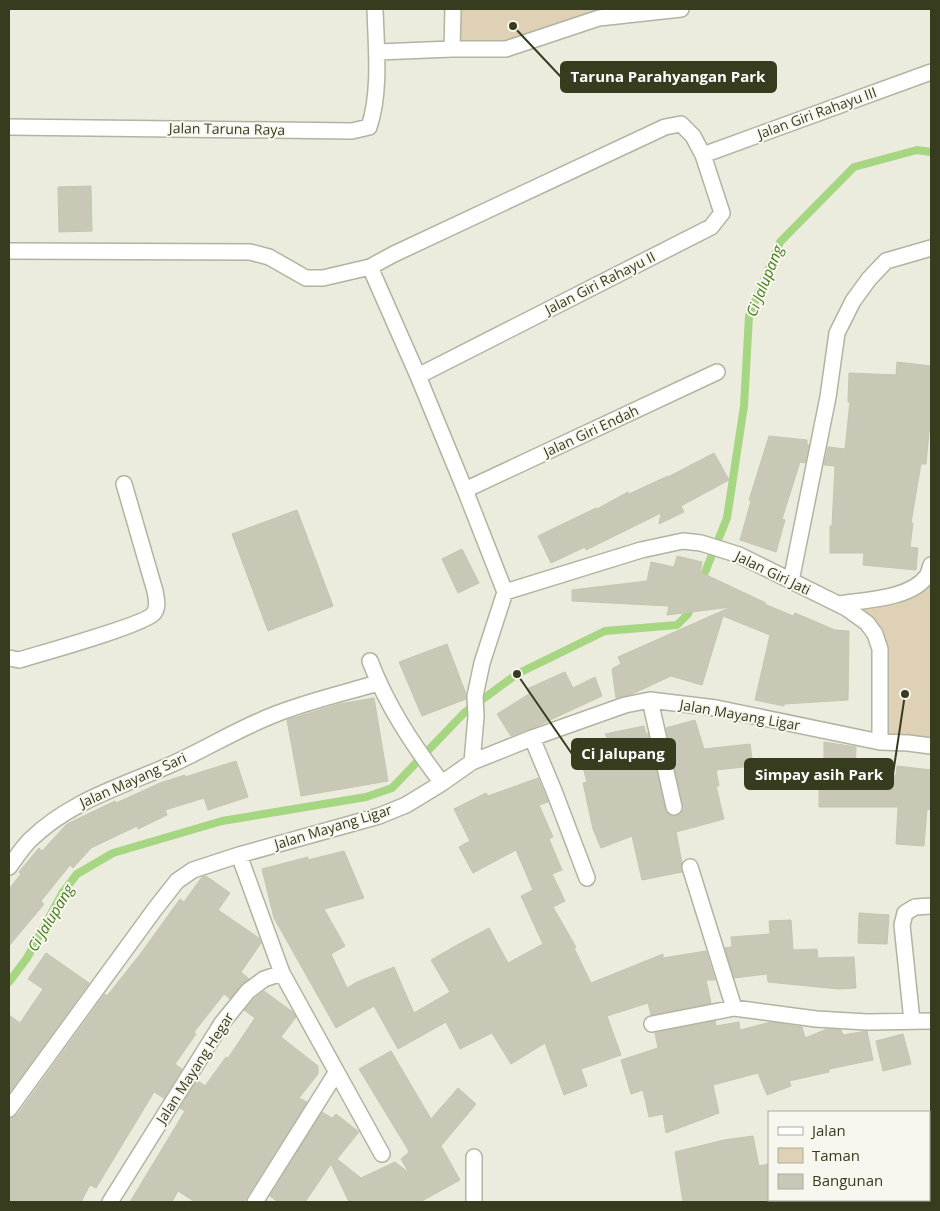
<svg xmlns="http://www.w3.org/2000/svg" width="940" height="1211" font-family="'Open Sans',sans-serif">
<style>
.green{fill:#dfd1b5}
.lines{fill:none;stroke-linecap:round;stroke-linejoin:round}
.stream{stroke:#a6d681;stroke-width:8}
.building{fill:#c9c8b6;stroke:#c5c5b0}
.minor-casing{stroke:#b2b3a1;stroke-width:18}
.minor{stroke:#fff;stroke-width:15}
.labels{text-anchor:middle;stroke-width:4;stroke-linejoin:round;paint-order:stroke}
.street-label{font-size:14px;fill:#383c1e;stroke:#f8f7ef}
.water-label{font-size:15px;font-style:italic;fill:#407d14;stroke:#f8f7ef}
.leader{fill:none;stroke:#383c1e;stroke-width:2}
.callout-dot{fill:#383c1e;stroke:#f8f7ef;stroke-width:2}
.callout{fill:#383c1e;stroke:#383c1e;stroke-width:2}
.callout-label{font-size:15px;text-anchor:middle;font-weight:bold;fill:#fff}
</style>
<rect width="100%" height="100%" fill="#ebebde"/>
<!-- green -->
<path class="green" d="M 453,9 L 599,9 L 599,18 L 506,49 L 452,49 Z
M 931,583 L 931,743 L 880,740 L 872,632 L 838,605 Z"/>
<g class="lines">
<!-- stream -->
<path class="stream" d="M 701,582 L 727,518 L 744,406 L 749,316 L 780,242 L 854,167 L 917,150 L 931,152
M 9,982 L 27,958 L 63,892 L 77,874 L 113,853 L 222,821 L 366,797 L 392,788 L 464,713 L 517,674 L 605,631 L 677,625 L 688,614 L 692,604"/>
</g>
<!-- building -->
<path class="building" d="M 91,186 L 92,231 L 59,232 L 58,187 Z
M 897,362 L 931,366 L 931,431 L 929,431 L 926,464 L 921,464 L 911,523 L 913,523 L 910,547 L 918,548 L 916,570 L 863,565 L 864,553 L 830,553 L 830,526 L 832,526 L 835,466 L 824,465 L 828,447 L 845,449 L 850,402 L 848,402 L 849,373 L 896,375 Z
M 769,436 L 807,440 L 807,445 L 809,445 L 805,463 L 800,462 L 782,519 L 785,520 L 776,552 L 740,540 L 751,501 L 749,500 Z
M 714,453 L 729,480 L 681,506 L 684,512 L 659,524 L 661,513 L 586,550 L 585,547 L 551,563 L 538,536 L 596,508 L 597,509 L 628,492 L 629,494 L 668,476 L 668,477 Z
M 297,510 L 333,606 L 268,631 L 232,534 Z
M 462,549 L 479,583 L 458,593 L 442,559 Z
M 677,556 L 702,562 L 700,572 L 766,603 L 762,603 L 793,616 L 795,613 L 835,630 L 849,631 L 848,700 L 784,704 L 784,706 L 755,700 L 770,635 L 723,616 L 702,685 L 671,676 L 632,694 L 616,698 L 612,669 L 621,664 L 618,657 L 731,607 L 667,615 L 669,606 L 572,601 L 572,590 L 647,581 L 651,562 L 674,567 Z
M 447,644 L 466,694 L 466,699 L 422,716 L 399,662 Z
M 565,672 L 573,688 L 595,677 L 602,696 L 537,726 L 511,736 L 497,714 L 529,694 L 527,689 Z
M 374,698 L 388,781 L 301,796 L 287,720 L 339,704 Z
M 695,720 L 704,749 L 750,744 L 753,766 L 716,770 L 719,786 L 716,786 L 724,819 L 676,832 L 682,863 L 682,872 L 642,880 L 632,836 L 601,848 L 593,829 L 583,783 L 587,782 L 579,752 L 610,743 L 605,734 L 644,726 L 646,734 L 648,733 L 665,809 L 671,816 L 677,816 L 683,810 L 683,805 L 666,728 Z
M 824,742 L 856,747 L 855,776 L 896,775 L 897,766 L 931,770 L 931,810 L 927,809 L 924,846 L 896,844 L 898,807 L 819,807 L 819,776 L 824,776 Z
M 236,761 L 248,797 L 208,810 L 204,798 L 165,810 L 167,815 L 138,829 L 137,826 L 91,848 L 73,868 L 70,865 L 41,901 L 44,904 L 9,946 L 9,889 L 21,874 L 19,872 L 39,848 L 42,851 L 67,824 L 115,801 L 116,803 L 160,783 L 185,775 L 185,777 Z
M 538,778 L 548,802 L 539,805 L 553,837 L 549,839 L 562,870 L 552,874 L 565,901 L 553,907 L 576,947 L 574,948 L 591,983 L 663,954 L 663,958 L 706,951 L 715,980 L 706,980 L 711,1003 L 651,1015 L 648,1003 L 607,1016 L 621,1055 L 581,1069 L 587,1086 L 564,1095 L 545,1043 L 511,1064 L 492,1033 L 460,1049 L 446,1022 L 398,1049 L 374,1006 L 336,1028 L 274,918 L 262,869 L 308,857 L 308,860 L 344,851 L 364,898 L 324,909 L 345,946 L 331,954 L 347,988 L 357,982 L 394,967 L 414,1013 L 450,992 L 431,960 L 457,945 L 489,928 L 508,963 L 543,944 L 521,896 L 533,890 L 516,850 L 473,873 L 459,847 L 470,841 L 454,809 L 486,793 L 488,796 Z
M 206,876 L 230,893 L 218,910 L 259,938 L 261,943 L 241,972 L 249,979 L 241,985 L 230,999 L 224,994 L 194,1032 L 196,1034 L 175,1064 L 182,1069 L 164,1098 L 154,1092 L 96,1188 L 90,1185 L 81,1202 L 9,1202 L 9,1118 L 17,1115 L 105,994 L 107,996 L 141,953 L 180,899 L 184,902 L 202,877 Z
M 859,913 L 889,915 L 887,944 L 858,943 Z
M 791,920 L 793,950 L 817,949 L 818,958 L 854,957 L 856,988 L 839,989 L 768,982 L 767,974 L 734,978 L 725,948 L 732,947 L 731,937 L 770,934 L 769,921 Z
M 46,953 L 89,983 L 9,1093 L 9,1015 L 20,1023 L 43,989 L 28,979 Z
M 264,991 L 294,1013 L 296,1017 L 281,1037 L 318,1066 L 318,1074 L 299,1098 L 307,1102 L 248,1195 L 244,1202 L 195,1202 L 178,1191 L 172,1202 L 130,1202 L 185,1111 L 180,1108 L 197,1080 L 205,1086 L 226,1057 L 228,1058 L 255,1018 L 244,1010 L 255,998 Z
M 715,1021 L 716,1026 L 739,1022 L 740,1030 L 771,1022 L 802,1027 L 805,1038 L 827,1029 L 841,1030 L 843,1035 L 867,1031 L 873,1060 L 829,1069 L 829,1072 L 789,1081 L 791,1086 L 767,1095 L 758,1073 L 713,1085 L 719,1113 L 666,1133 L 663,1114 L 649,1117 L 643,1090 L 631,1094 L 621,1060 L 658,1048 L 655,1033 Z
M 903,1034 L 911,1064 L 883,1071 L 876,1041 Z
M 391,1051 L 431,1119 L 458,1088 L 476,1104 L 441,1146 L 460,1180 L 420,1202 L 349,1202 L 331,1164 L 305,1202 L 278,1202 L 270,1196 L 322,1112 L 332,1118 L 336,1114 L 359,1132 L 337,1159 L 361,1178 L 395,1162 L 409,1173 L 401,1159 L 409,1152 L 407,1148 L 359,1069 Z
M 753,1136 L 759,1166 L 769,1164 L 769,1202 L 683,1202 L 675,1152 L 724,1140 Z"/>
<g class="lines">
<defs>
<path id="minor" d="M 453,9 L 452,49 L 506,49 L 599,18 L 681,9
M 378,52 L 452,49
M 9,127 L 352,131 L 369,127 C 381,92 376,45 375,9
M 703,155 L 931,72
M 9,251 L 250,252 L 269,257 L 306,278 L 323,278 L 370,267 L 394,254 L 665,127 L 681,124 L 693,136 L 703,155 L 722,213 L 711,227 L 418,376
M 370,267 L 418,376 L 465,490 L 505,592 L 482,663 L 475,696 L 476,717 L 472,762
M 465,490 L 717,372
M 791,581 L 828,397 L 837,333 L 853,301 L 869,279 L 886,261 L 931,248
M 505,592 L 641,550 L 683,541 L 701,543 L 739,555 L 846,608 L 867,623 L 875,634 L 880,649 L 880,742
M 839,604 C 864,600 911,599 927,576 C 929,573 930,568 931,565
M 9,658 L 19,660 C 39,654 147,624 154,613 C 159,606 156,598 155,591 L 124,484
M 370,661 C 387,706 413,745 442,783
M 650,700 L 674,807
M 532,738 L 554,791 L 587,878
M 239,855 L 379,816 L 406,805 L 442,783 L 472,762 L 532,738 L 625,705 L 650,700 L 716,708 L 880,742 L 908,743 L 931,746
M 9,867 C 15,859 22,848 30,840 C 70,801 120,787 170,765 C 206,749 239,728 276,714 C 309,701 344,693 378,683
M 690,867 L 734,1008
M 912,1021 L 902,925 L 905,913 L 915,907 L 931,906
M 652,1024 L 734,1008 L 816,1019 L 867,1022 L 931,1021
M 9,1109 L 155,909 L 177,881 L 193,870 L 239,855 L 282,973
M 474,1157 L 474,1202
M 110,1202 L 222,1023 L 248,991 L 264,979 L 282,973 L 382,1154
M 255,1202 L 336,1073"/>
</defs>
<!-- minor casing -->
<use href="#minor" class="minor-casing"/>
<!-- minor -->
<use href="#minor" class="minor"/>
</g>
<g class="labels">
<!-- street labels -->
<g class="street-label">
<text transform="translate(817 113) rotate(-20)" y="5">Jalan Giri Rahayu III</text>
<text transform="translate(227 129) rotate(1)" y="5">Jalan Taruna Raya</text>
<text transform="translate(600 283) rotate(-27)" y="5">Jalan Giri Rahayu II</text>
<text transform="translate(591 431) rotate(-25)" y="5">Jalan Giri Endah</text>
<text transform="translate(773 573) rotate(26)" y="5">Jalan Giri Jati</text>
<text transform="translate(740 715) rotate(10)" y="5">Jalan Mayang Ligar</text>
<text transform="translate(133 780) rotate(-24)" y="5">Jalan Mayang Sari</text>
<text transform="translate(333 827) rotate(-17)" y="5">Jalan Mayang Ligar</text>
<text transform="translate(195 1068) rotate(-57)" y="5">Jalan Mayang Hegar</text>
</g>
<!-- water labels -->
<g class="water-label">
<text transform="translate(765 281) rotate(-68)" y="5">Ci Jalupang</text>
<text transform="translate(51 918) rotate(-59)" y="5">Ci Jalupang</text>
</g>
</g>
<!-- callouts -->
<path class="leader" d="M513 26L561 77M517 674L572 754M905 694L893 774"/>
<g class="callout-dot">
<circle cx="513" cy="26" r="5"/>
<circle cx="517" cy="674" r="5"/>
<circle cx="905" cy="694" r="5"/>
</g>
<g class="callout">
<rect x="561" y="62" width="215" height="30" rx="5"/>
<rect x="572" y="739" width="103" height="30" rx="5"/>
<rect x="745" y="759" width="148" height="30" rx="5"/>
</g>
<g class="callout-label">
<text x="668" y="82">Taruna Parahyangan Park</text>
<text x="623" y="759">Ci Jalupang</text>
<text x="819" y="780">Simpay asih Park</text>
</g>
<!-- border -->
<rect width="940" height="1211" fill="none" stroke="#383c1e" stroke-width="20"/>
<!-- legend -->
<rect x="768" y="1111" width="162" height="90" fill="#f8f7ef" stroke="#abac9b"/>
<rect x="778" y="1127" width="25" height="8" fill="#ffffff" stroke="#abac9b"/>
<text x="812" y="1136" font-size="15" fill="#383c1e">Jalan</text>
<rect x="778" y="1148" width="25" height="15" fill="#dfd1b5" stroke="#abac9b"/>
<text x="812" y="1161" font-size="15" fill="#383c1e">Taman</text>
<rect x="778" y="1174" width="25" height="15" fill="#c9c8b6" stroke="#abac9b"/>
<text x="812" y="1186" font-size="15" fill="#383c1e">Bangunan</text>
</svg>
